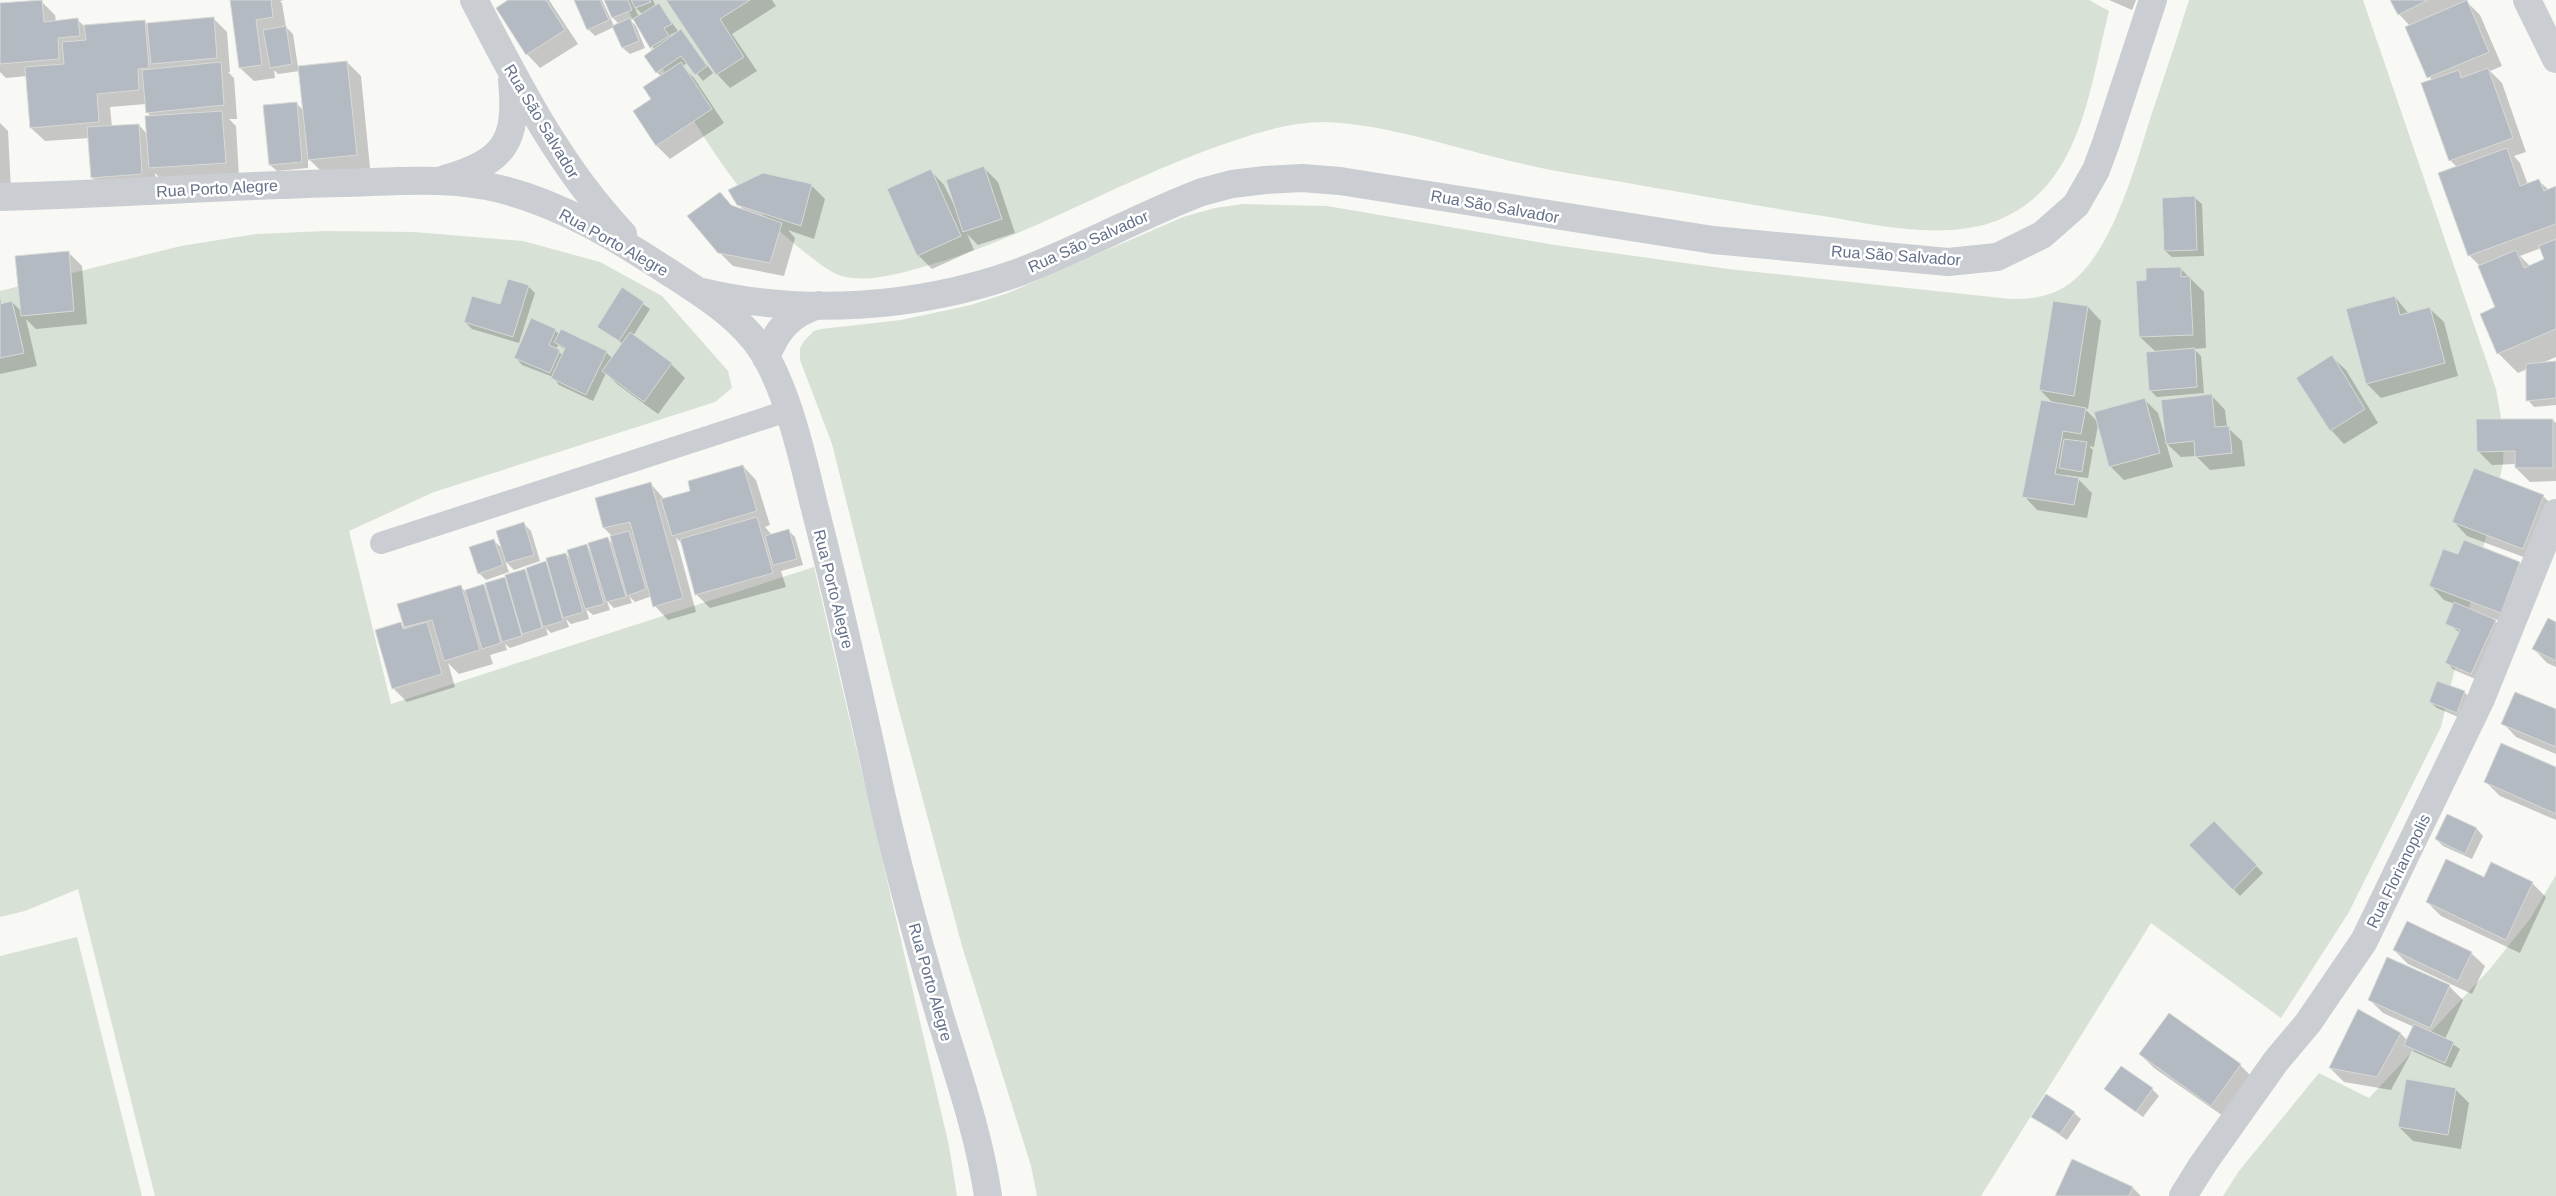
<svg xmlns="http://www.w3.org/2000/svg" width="2556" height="1196" font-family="Arial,sans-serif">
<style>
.green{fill:#d8e1d6}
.shadow{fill:#0003;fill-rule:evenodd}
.building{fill:#b4bac2;stroke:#d9dad7}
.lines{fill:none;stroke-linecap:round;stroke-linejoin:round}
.lane{stroke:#cacdd1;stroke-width:22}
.street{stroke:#cacdd1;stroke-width:28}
.labels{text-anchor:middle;stroke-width:5;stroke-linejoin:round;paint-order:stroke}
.street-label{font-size:16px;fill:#647189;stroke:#fff}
</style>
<rect width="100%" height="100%" fill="#f8f8f5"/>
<!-- green -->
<path class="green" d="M 622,0 L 2089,0 L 2109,11 C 2089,90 2081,191 1993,222 C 1940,240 1877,225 1823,216 C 1763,207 1704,196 1644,186 C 1603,178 1560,173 1519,163 C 1458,149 1387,124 1325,122 C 1286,122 1246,136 1210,149 C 1114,184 1025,238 926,266 C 901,273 872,282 846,277 C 831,274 819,263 807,254 C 745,207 712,151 673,86 C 656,57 638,29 622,0 Z
M 2189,0 L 2363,0 L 2496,389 L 2504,436 L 2503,464 L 2441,727 L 2349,912 L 2281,1018 L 2151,923 L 1981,1196 L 1037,1196 L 1031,1166 L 962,946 L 894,692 L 832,444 L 800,360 L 800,348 L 804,341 L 814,331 L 821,329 L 901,320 L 971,305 L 1008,293 L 1183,217 L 1215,208 L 1243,204 L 1327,206 L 1555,245 L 1728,269 L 2011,299 C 2032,299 2051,297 2069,284 C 2113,252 2135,166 2151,116 C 2164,77 2177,39 2189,0 Z
M 325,231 L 414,232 L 523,241 L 600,262 L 662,296 L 728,371 L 732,388 L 715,402 L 434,492 L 349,531 L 391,704 L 814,567 L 949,1146 L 957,1196 L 155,1196 L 78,889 L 25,911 L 0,917 L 0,291 L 181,246 L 256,234 Z
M 2556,875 L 2556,1196 L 2223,1196 L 2239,1171 L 2319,1073 L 2369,1098 L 2489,970 L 2530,919 Z
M 77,937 L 142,1196 L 0,1196 L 0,956 Z"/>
<!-- shadow -->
<path class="shadow" d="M 231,0 L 284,0 L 280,1 L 282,3 L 286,27 L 293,34 L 298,67 L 347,62 L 361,76 L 370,168 L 323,173 L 308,158 L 308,168 L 277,171 L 270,165 L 296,103 L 304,111 L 300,71 L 278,74 L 274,70 L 275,78 L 254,81 L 240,68 Z
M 510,0 L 549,0 L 578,44 L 540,68 L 527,54 Z
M 576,0 L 602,0 L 614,26 L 619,24 L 611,16 L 606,0 L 653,0 L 656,7 L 659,5 L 678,31 L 670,35 L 671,38 L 681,31 L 713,73 L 703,81 L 688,63 L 682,66 L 694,78 L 724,123 L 670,159 L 657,146 L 634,111 L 653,99 L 661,77 L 657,72 L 655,50 L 634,19 L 630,20 L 636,26 L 645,48 L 630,54 L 623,48 L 614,27 L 595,36 L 588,29 ZM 634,6 L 643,15 L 639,17 Z
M 668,0 L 772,0 L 776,6 L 732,34 L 757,71 L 730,88 L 717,74 Z
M 2109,0 L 2136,0 L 2132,10 Z
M 2392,0 L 2468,0 L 2466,1 L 2480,15 L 2502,66 L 2490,71 L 2502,83 L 2526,152 L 2514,156 L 2520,163 L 2528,185 L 2539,181 L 2549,190 L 2556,187 L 2556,357 L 2542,363 L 2556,362 L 2556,405 L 2534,407 L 2528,400 L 2527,369 L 2518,373 L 2498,353 L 2497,308 L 2481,267 L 2469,255 L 2457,167 L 2450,160 L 2432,81 L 2407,27 L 2410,26 L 2399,14 ZM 2541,248 L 2545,260 L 2530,266 L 2520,256 Z
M 41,1 L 55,15 L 56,22 L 78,20 L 84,26 L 144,21 L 147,24 L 213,18 L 227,32 L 230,72 L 228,72 L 234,78 L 237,119 L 229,119 L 236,126 L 239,177 L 164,182 L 155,173 L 156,187 L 106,191 L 92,177 L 89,138 L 45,141 L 31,128 L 27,76 L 6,78 L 0,72 L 0,5 ZM 146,104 L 147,112 L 152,117 L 147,134 L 139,125 L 112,127 L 110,107 Z
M 0,123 L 8,131 L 11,190 L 0,191 Z
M 984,168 L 998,182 L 1015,233 L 978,245 L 967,234 L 974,250 L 932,269 L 918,255 L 931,171 L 944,185 L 954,205 Z
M 811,185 L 825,199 L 814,239 L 788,230 L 795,238 L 784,276 L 733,266 L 719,252 L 720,193 L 734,208 L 745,211 L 738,204 Z
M 2195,198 L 2202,204 L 2204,256 L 2172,257 L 2165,251 Z
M 68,252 L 82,266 L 87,324 L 36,329 L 26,319 L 37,366 L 0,374 L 0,297 L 1,305 L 12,302 L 22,312 Z
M 2180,268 L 2204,292 L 2206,348 L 2194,349 L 2201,356 L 2204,393 L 2157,397 L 2150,390 L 2156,352 L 2140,337 L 2147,282 Z
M 528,286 L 535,293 L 519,343 L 472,329 L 465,322 L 500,306 Z
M 622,289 L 650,309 L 633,336 L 671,364 L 685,378 L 658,414 L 617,384 L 606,373 L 593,401 L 559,385 L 553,377 L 522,365 L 516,358 L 555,330 L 559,334 L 561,330 L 606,352 L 612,358 L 623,344 L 598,326 ZM 558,345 L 566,350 L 563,355 L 556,350 Z
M 2395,297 L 2409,314 L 2430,309 L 2444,322 L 2458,376 L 2381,398 L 2367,384 Z
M 2088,307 L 2101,321 L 2088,409 L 2084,408 L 2097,421 L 2144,399 L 2158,413 L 2165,437 L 2212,396 L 2225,410 L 2227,427 L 2242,441 L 2245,466 L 2210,470 L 2196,456 L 2181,457 L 2166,443 L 2173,467 L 2124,480 L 2111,467 L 2098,425 L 2094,447 L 2089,446 L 2093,450 L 2088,478 L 2065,475 L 2065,477 L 2078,479 L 2092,493 L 2087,518 L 2037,510 L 2024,496 L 2054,404 L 2040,390 Z
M 2332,357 L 2346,370 L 2378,423 L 2344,444 L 2331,430 Z
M 2553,420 L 2556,423 L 2556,481 L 2530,482 L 2516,468 L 2516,464 L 2492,465 L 2478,451 Z
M 743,466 L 756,480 L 770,525 L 765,527 L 772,535 L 789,531 L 795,537 L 803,565 L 781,571 L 786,587 L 710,608 L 696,594 L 683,544 L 676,538 L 696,612 L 668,620 L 655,606 L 652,596 L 635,602 L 629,596 L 632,603 L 614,608 L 607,601 L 610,610 L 593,615 L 586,609 L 589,619 L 571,624 L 566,619 L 569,627 L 551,633 L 546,628 L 548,635 L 510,648 L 505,644 L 507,650 L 490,655 L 493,664 L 459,674 L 448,663 L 455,687 L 407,702 L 393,688 L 400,623 L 406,629 L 399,605 L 460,586 L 465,591 L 484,585 L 488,590 L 487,584 L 525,570 L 529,575 L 545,563 L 550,568 L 566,554 L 571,559 L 586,546 L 592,552 L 608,539 L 614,545 L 613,537 L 604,528 L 651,484 L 665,500 L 692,492 Z
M 2543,496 L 2556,509 L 2537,562 L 2467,536 L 2454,522 Z
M 524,524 L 531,531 L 540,561 L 514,570 L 505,561 L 509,572 L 486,580 L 479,573 L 494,541 L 503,549 Z
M 2459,556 L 2520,563 L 2533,576 L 2514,626 L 2492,618 L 2502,628 L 2478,680 L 2454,670 L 2447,663 L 2460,633 L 2447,623 L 2455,604 L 2444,600 L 2431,586 Z
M 2556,623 L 2556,667 L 2547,663 L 2534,649 Z
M 2438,682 L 2465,693 L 2471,699 L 2463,719 L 2437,708 L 2430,702 Z
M 2556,710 L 2556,754 L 2516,737 L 2503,723 Z
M 2556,768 L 2556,820 L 2500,796 L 2486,782 Z
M 2447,815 L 2477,829 L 2483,836 L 2472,859 L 2443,846 L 2436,839 Z
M 2214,822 L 2263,873 L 2240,896 L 2190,845 Z
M 2532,883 L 2546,897 L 2520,953 L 2441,916 L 2427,902 Z
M 2394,950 L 2471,953 L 2485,966 L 2472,994 L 2408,964 Z
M 2449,986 L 2463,1000 L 2445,1039 L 2460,1049 L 2451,1068 L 2412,1051 L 2391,1090 L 2344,1082 L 2330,1068 L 2401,1034 L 2408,1041 L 2414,1027 L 2383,1013 L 2369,999 Z
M 2169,1014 L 2240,1065 L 2254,1079 L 2226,1118 L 2154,1068 L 2140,1054 Z
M 2105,1089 L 2152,1089 L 2159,1096 L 2143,1117 Z
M 2455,1089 L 2469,1103 L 2461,1149 L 2413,1141 L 2399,1127 Z
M 2074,1113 L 2081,1119 L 2067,1140 L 2033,1117 Z
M 2073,1161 L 2133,1188 L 2141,1196 L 2056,1196 Z"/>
<!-- building -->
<path class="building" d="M 42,0 L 44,22 L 78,18 L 80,36 L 58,38 L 59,59 L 0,64 L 0,3 Z
M 230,0 L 271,0 L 273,17 L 256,20 L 262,65 L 239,68 Z
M 508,0 L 546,0 L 565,30 L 526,55 L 496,8 Z
M 574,0 L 600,0 L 609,20 L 587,30 Z
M 604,0 L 628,0 L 632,10 L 612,18 Z
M 631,0 L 650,0 L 651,2 L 635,8 Z
M 666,0 L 750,0 L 720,19 L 744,57 L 716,75 Z
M 2390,0 L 2428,0 L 2398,15 Z
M 2467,0 L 2489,52 L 2427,78 L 2405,27 Z
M 659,3 L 672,24 L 664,28 L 669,36 L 650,48 L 633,19 Z
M 214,17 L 217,58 L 151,64 L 147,23 Z
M 630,18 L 639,41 L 622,48 L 612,26 Z
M 145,20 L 149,68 L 138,69 L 139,90 L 97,94 L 99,122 L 30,128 L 25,67 L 64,64 L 62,42 L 86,40 L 84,25 Z
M 286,26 L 292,64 L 270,68 L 263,30 Z
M 681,29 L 707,66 L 695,75 L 681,56 L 656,73 L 644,56 Z
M 347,61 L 357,155 L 308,160 L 298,66 Z
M 221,62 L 224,105 L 146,113 L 142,70 Z
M 681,62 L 712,109 L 656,146 L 633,111 L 651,99 L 643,87 Z
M 2488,68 L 2513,138 L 2449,161 L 2421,83 L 2459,70 L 2461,78 Z
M 297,102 L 302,162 L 269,165 L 263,105 Z
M 222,111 L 226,163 L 149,168 L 145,116 Z
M 139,124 L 142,174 L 91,178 L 87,127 Z
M 2507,148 L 2520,186 L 2539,179 L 2544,191 L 2556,186 L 2556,224 L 2468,256 L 2438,173 Z
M 984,166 L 1002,219 L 963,232 L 946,180 Z
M 931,169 L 961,236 L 917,256 L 887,189 Z
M 763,173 L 812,184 L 801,226 L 737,205 L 728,190 Z
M 720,192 L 731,205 L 782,223 L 770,263 L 718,253 L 687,216 Z
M 2195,196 L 2197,250 L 2164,251 L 2162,198 Z
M 2556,239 L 2556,329 L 2497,354 L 2480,314 L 2495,307 L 2478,266 L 2516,250 L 2524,268 L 2544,259 L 2539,246 Z
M 69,251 L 74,311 L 21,316 L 15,256 Z
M 2181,267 L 2181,277 L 2190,276 L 2193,335 L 2139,337 L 2136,281 L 2146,280 L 2146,268 Z
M 508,279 L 529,285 L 513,337 L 464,322 L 472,296 L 500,304 Z
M 622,287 L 644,302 L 619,341 L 597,327 Z
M 2395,296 L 2400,315 L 2430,307 L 2445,363 L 2366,384 L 2346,309 Z
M 12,301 L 24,353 L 0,358 L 0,304 Z
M 2053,301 L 2088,306 L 2074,396 L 2039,390 Z
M 531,318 L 556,329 L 549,345 L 560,350 L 550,373 L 514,358 Z
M 561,329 L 607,351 L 586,395 L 551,378 L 565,348 L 554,342 Z
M 630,332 L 672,363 L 644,402 L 602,371 Z
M 2195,348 L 2197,387 L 2149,391 L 2146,352 Z
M 2332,355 L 2365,409 L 2330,431 L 2296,378 Z
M 2556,361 L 2556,398 L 2526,401 L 2526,364 Z
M 2212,394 L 2215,427 L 2229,426 L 2232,453 L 2195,457 L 2194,441 L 2166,444 L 2161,400 Z
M 2145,398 L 2160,453 L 2109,467 L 2094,412 Z
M 2041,400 L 2086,408 L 2081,434 L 2063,431 L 2055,474 L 2079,478 L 2074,505 L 2022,497 Z
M 2476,419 L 2553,419 L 2553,468 L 2515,468 L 2515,451 L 2477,452 Z
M 2064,439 L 2087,442 L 2082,472 L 2059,468 Z
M 743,465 L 757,511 L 672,536 L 661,499 L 690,491 L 688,481 Z
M 2474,468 L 2544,495 L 2523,549 L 2452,522 Z
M 651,482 L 683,598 L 653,607 L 630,522 L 603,528 L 595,498 Z
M 757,517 L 773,573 L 695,595 L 680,539 Z
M 524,522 L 534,555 L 506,563 L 496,531 Z
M 789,529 L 797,559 L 773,565 L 765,536 Z
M 629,531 L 646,589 L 627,596 L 610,536 Z
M 608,537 L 626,597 L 606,602 L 588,543 Z
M 494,539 L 503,565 L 478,574 L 469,547 Z
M 2464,540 L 2520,562 L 2501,613 L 2429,586 L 2443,549 L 2458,554 Z
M 587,544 L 604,604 L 585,609 L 567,550 Z
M 566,553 L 583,612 L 563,618 L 546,558 Z
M 546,561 L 563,621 L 543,627 L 526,568 Z
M 525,569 L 542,628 L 522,634 L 505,575 Z
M 505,577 L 522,636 L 502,642 L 485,583 Z
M 484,584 L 501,643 L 482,649 L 465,590 Z
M 461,585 L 480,650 L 444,661 L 432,620 L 404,627 L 397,604 Z
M 2454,602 L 2496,620 L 2471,674 L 2445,663 L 2460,630 L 2445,624 Z
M 2548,618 L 2556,622 L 2556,661 L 2532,649 Z
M 401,622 L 403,629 L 427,622 L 442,674 L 392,689 L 375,630 Z
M 2437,681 L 2465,691 L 2457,713 L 2429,702 Z
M 2515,692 L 2556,709 L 2556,747 L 2501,724 Z
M 2501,743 L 2556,767 L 2556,814 L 2484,782 Z
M 2447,814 L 2477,828 L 2465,854 L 2435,839 Z
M 2214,821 L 2257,865 L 2233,890 L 2189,845 Z
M 2446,859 L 2484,877 L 2491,862 L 2533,882 L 2506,940 L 2426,902 Z
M 2407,921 L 2472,952 L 2458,981 L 2393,950 Z
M 2387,957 L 2450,985 L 2430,1028 L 2368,1000 Z
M 2358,1009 L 2401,1033 L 2377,1077 L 2329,1068 Z
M 2169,1013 L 2241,1064 L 2211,1106 L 2139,1054 Z
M 2414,1024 L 2454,1042 L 2445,1063 L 2404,1045 Z
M 2121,1066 L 2153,1088 L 2136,1112 L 2104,1089 Z
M 2406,1079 L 2456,1088 L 2448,1135 L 2398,1127 Z
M 2046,1094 L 2075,1112 L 2060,1134 L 2031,1117 Z
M 2072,1159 L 2133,1187 L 2129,1196 L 2055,1196 Z"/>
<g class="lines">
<!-- lane -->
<path class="lane" d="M 381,543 L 787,411"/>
<!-- street -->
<path class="street" d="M 474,0 C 518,84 558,165 623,234
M 2527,0 L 2556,59
M 445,179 C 505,161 518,142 512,80
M 0,197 C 113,194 226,186 339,183 C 391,182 449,176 500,189 C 561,204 615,237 667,271 C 701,293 741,317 763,352 C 788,392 803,459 814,505 C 836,590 855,675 874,761 C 892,847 915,932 940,1016 C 958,1075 979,1134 988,1196
M 703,292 C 804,316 916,308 1014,274 C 1078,251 1138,216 1202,192 L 1232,184 L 1265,180 L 1302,178 L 1340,181 L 1713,240 L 1948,262 L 1997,257 L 2042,235 L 2076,205 L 2096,170 L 2106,143 L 2153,0
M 766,358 C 776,330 790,314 819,305
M 2183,1196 L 2203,1164 L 2276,1061 L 2308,1023 L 2364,941 L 2481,699 L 2556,513"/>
</g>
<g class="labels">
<!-- street labels -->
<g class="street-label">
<text transform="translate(542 121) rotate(59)" y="6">Rua São Salvador</text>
<text transform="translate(217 188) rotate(-3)" y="6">Rua Porto Alegre</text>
<text transform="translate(1495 206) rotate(10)" y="6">Rua São Salvador</text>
<text transform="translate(1088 241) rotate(-24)" y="6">Rua São Salvador</text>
<text transform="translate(614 242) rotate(29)" y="6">Rua Porto Alegre</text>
<text transform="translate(1896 255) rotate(4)" y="6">Rua São Salvador</text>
<text transform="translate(834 589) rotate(76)" y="6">Rua Porto Alegre</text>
<text transform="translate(2398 871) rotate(-64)" y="6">Rua Florianopolis</text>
<text transform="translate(931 982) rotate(74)" y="6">Rua Porto Alegre</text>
</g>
</g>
</svg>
